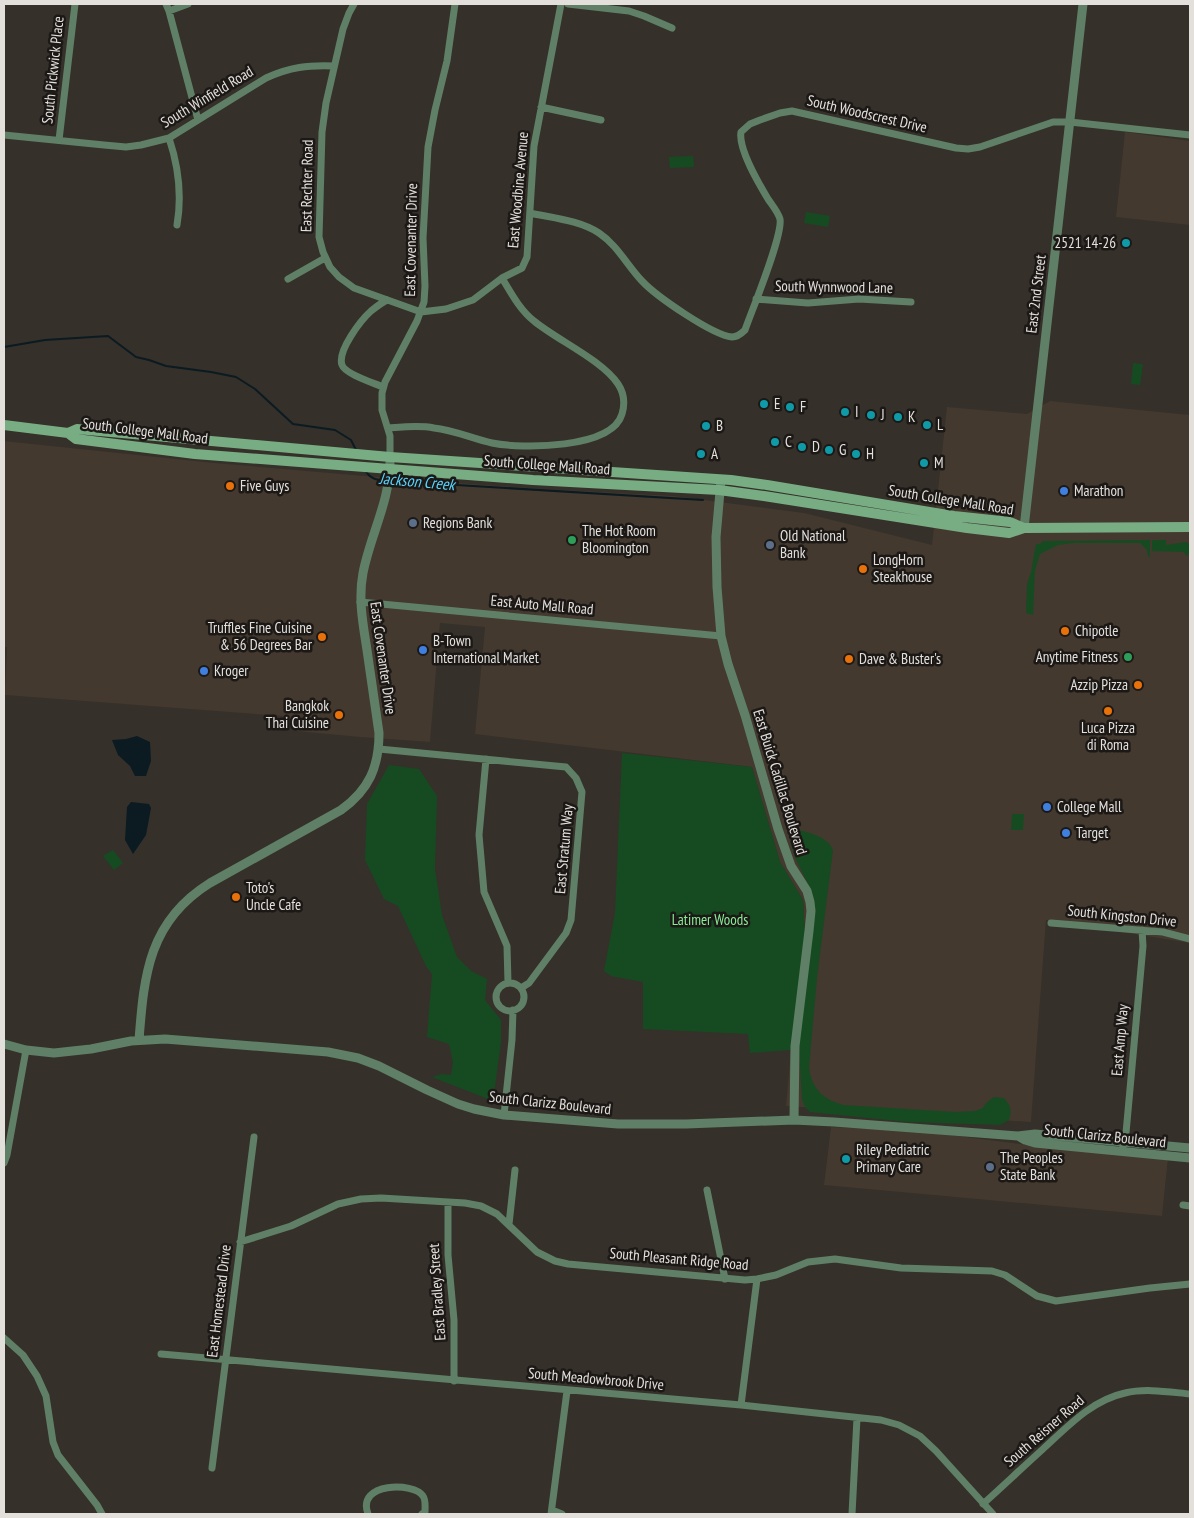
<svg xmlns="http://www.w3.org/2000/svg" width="1194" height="1518" font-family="'PT Sans Narrow',sans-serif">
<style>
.built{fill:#43392e}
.green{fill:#164b21}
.water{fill:#0b1b21}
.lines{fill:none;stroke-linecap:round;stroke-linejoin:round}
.stream{stroke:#0b1b21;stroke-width:2}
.minor{stroke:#5f8066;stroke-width:7}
.tertiary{stroke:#5f8066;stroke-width:9}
.secondary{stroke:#78ad83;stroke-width:10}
.culture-dot{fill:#0f9aa8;stroke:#1b1816;stroke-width:2}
.food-dot{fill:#e8710a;stroke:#1b1816;stroke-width:2}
.shop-dot{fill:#3f7fe0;stroke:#1b1816;stroke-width:2}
.service-dot{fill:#5c6f8a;stroke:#1b1816;stroke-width:2}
.leisure-dot{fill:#2e9e5b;stroke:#1b1816;stroke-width:2}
.labels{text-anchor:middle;stroke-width:5;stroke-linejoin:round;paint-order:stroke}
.street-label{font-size:15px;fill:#e3e0dc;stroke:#1b1816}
.poi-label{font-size:15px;fill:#e3e0dc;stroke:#1b1816;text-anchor:start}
.park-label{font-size:15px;fill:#87ec96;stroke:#1b1816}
.water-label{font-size:16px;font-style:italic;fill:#58d3fb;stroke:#1b1816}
</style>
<rect width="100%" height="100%" fill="#35302a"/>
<!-- built -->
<path class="built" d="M 1125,132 L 1190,141 L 1190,225 L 1116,217 Z
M 1050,401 L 1190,415 L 1190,943 L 1046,920 L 1031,1122 L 786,1106 L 791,1050 L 805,934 L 803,900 L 780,862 L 752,767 L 475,734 L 485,627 L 440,623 L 430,742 L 360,737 L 297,731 L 282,716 L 5,695 L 7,647 L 4,647 L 4,441 L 214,463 L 400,479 L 544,489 L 674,496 L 804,513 L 932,545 L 947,407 L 1027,414 Z
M 831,1127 L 919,1131 L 1020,1144 L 1168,1158 L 1162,1216 L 824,1185 Z"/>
<!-- green -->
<path class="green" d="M 693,156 L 694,167 L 670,168 L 669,157 Z
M 806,212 L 830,216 L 828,227 L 804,223 Z
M 1133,363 L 1143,364 L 1140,385 L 1131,384 Z
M 1150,540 L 1150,558 L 1148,556 L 1147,550 L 1140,543 L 1073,543 L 1058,545 L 1040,554 L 1035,570 L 1033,615 L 1026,613 L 1027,584 L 1031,572 L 1036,544 L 1040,544 L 1043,541 Z
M 1152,540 L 1166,540 L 1166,545 L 1186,542 L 1190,545 L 1190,553 L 1186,556 L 1184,552 L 1152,551 Z
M 622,753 L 752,767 L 780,862 L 803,900 L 805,934 L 791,1050 L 750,1053 L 748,1034 L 643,1029 L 643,982 L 611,976 L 604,971 L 615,913 Z
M 389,765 L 419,769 L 437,796 L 435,869 L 442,915 L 457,957 L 471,971 L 487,979 L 485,1000 L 501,1020 L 501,1042 L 493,1101 L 432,1077 L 442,1074 L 451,1075 L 453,1062 L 449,1044 L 427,1037 L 432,974 L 426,966 L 398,906 L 384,899 L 365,860 L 367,804 Z
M 1012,814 L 1024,814 L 1023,830 L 1011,830 Z
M 799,830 C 811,833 829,838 833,850 L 817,978 L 809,1068 C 812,1089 823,1099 843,1105 L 956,1112 L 975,1111 L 983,1108 L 986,1103 L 994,1097 L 1004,1098 C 1011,1106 1012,1110 1009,1120 L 1000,1125 L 908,1122 L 810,1112 L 805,1107 L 802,1100 L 799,1047 L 815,910 L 811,891 L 795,857 L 790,841 L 793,833 Z
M 113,850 L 123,863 L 114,870 L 103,856 Z"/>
<!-- water -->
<path class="water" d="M 137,736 L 150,742 L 151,761 L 146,776 L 135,776 L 130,766 L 118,755 L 112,740 L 126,739 Z
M 131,802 L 149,804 L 151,808 L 146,835 L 133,854 L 125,840 L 127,807 Z"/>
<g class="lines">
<!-- stream -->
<path class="stream" d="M 4,347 L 45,340 L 108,336 L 136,357 L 149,360 L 166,366 L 211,372 L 236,377 L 255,389 L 293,424 L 335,430 L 351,440 L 356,450
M 365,470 C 370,479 377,480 386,481
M 391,481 L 703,500"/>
<!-- minor -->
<path class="minor" d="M 166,4 L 169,11 L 198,120
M 354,4 L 349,13 L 343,29 L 326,103 L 322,132 L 319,237 L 323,252 L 330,267 L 339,277 L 354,288 L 421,312 L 446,309 L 473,300 L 502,278 L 522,268 L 527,257 L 534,146 L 561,4
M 568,4 L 629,11 L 644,16 L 672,28
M 169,11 L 188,4
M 541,107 L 601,120
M 4,135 L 104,145 L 126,147 L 141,145 L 169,138 L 266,78 C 290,67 308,65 334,66
M 169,138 C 178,165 182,196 177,225
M 59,140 L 75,4
M 530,213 C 552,218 579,220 599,233 C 617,245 627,265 642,281 C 656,296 712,335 732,337 C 737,337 741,334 745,330 C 752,310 783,236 780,219 C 778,212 772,205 768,199 C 759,184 738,149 741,132 L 750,124 L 760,120 L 780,113 L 792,111 L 956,148 L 968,149 L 980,147 L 1053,122 L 1070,122 L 1190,135
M 288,279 L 325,258
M 756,299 L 808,303 L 859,299 L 911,302
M 383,387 C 374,383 345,374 342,365 C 337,351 361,320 371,311 C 376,307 381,303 387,300
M 388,428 C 403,427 419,425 434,428 C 454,430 473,439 492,443 C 522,449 612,449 622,414 C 625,404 624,393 618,384 C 602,360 557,340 534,321 C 520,310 511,293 502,278
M 390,457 L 390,436 L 382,410 L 382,393 L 385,382 L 417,321 L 424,302 L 425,286 L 423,238 L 428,147 L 435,110 L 447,61 L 455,4
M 360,602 L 721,636
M 379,749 L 566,767 L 576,778 L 582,792 L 571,920 L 566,933 L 529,983 L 521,988
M 486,759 L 479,835 L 484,892 L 507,946 L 508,983
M 1051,923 L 1163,932 L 1190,939
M496 997a14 14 0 1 1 28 0a14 14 0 1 1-28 0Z
M 504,1115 L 512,1040 L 513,1010
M 1122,1151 L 1126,1133 L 1143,946 L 1142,930
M 4,1163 L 7,1155 L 26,1050
M 707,1190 L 725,1279
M 448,1202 L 448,1255 L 454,1320 L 454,1381
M 1183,1205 L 1190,1206
M 509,1224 L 515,1170
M 240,1242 L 291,1226 L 338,1204 L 361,1199 L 381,1198 L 465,1203 L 481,1206 L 497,1214 L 537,1252 L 555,1261 L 568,1264 L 745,1280 L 757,1279 L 776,1275 L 808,1262 L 835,1259 L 901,1268 L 992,1271 L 1005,1275 L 1037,1296 L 1056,1301 L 1150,1288 L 1190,1284
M 4,1338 L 23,1355 L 37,1376 L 46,1396 L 53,1442 L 58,1455 L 97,1505 L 102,1514
M 161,1354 L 741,1405 L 881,1420 L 899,1425 L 920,1436 L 936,1451 L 993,1514
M 741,1405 L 757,1279
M 212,1468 L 254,1137
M 983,1504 C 1003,1486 1023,1467 1043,1449 C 1067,1427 1092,1400 1125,1393 C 1146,1388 1169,1392 1190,1394
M 552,1510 L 562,1514
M 368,1514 C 356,1482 414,1482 423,1496 C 426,1500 425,1507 425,1512 L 422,1514
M 551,1514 L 567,1391
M 852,1514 L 857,1418"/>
<!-- tertiary -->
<path class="tertiary" d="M 721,480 L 716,537 L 717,587 L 721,636 L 728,664 L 745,715 L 778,829 L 791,866 L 807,891 L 810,902 L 811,911 L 809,931 L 795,1046 L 794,1120
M 1024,528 L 1083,4
M 139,1040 C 144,974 149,921 210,883 L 341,810 C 369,790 379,767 379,733 C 375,705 371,677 367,650 C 363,624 358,599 363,573 C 370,536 390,501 390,462
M 4,1044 L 26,1050 L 54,1053 L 91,1049 L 131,1041 L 165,1039 L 328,1052 L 358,1058 L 379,1066 L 427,1090 L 458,1104 L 474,1109 L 504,1115 L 618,1124 L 686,1124 L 794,1120 L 834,1122 L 1018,1136 L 1035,1134 L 1190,1148
M 1018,1136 L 1025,1140 L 1035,1143 L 1190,1158"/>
<!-- secondary -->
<path class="secondary" d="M 4,425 L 68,433 L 77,429 L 390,457 L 731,480 L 767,485 L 954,516 L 1010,522 L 1024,528
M 68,433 L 76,439 L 195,454 L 533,480 L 719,490 L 764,496 L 967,528 L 1009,533 L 1024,528 L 1190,527"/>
</g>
<!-- markers -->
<g class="culture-dot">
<circle cx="1126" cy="243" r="5"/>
<circle cx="764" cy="404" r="5"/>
<circle cx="790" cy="407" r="5"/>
<circle cx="845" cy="412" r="5"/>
<circle cx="871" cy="415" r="5"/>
<circle cx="898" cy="417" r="5"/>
<circle cx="927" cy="425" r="5"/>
<circle cx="706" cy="426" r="5"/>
<circle cx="775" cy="442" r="5"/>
<circle cx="802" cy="447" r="5"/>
<circle cx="829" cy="450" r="5"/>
<circle cx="701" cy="454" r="5"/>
<circle cx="856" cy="454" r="5"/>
<circle cx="924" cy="463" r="5"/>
<circle cx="846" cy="1159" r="5"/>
</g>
<g class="food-dot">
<circle cx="230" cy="486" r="5"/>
<circle cx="863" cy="569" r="5"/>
<circle cx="1065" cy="631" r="5"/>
<circle cx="322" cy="637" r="5"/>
<circle cx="849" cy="659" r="5"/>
<circle cx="1138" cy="685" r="5"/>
<circle cx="1108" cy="711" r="5"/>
<circle cx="339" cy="715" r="5"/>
<circle cx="236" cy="897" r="5"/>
</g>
<g class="shop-dot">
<circle cx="1064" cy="491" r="5"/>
<circle cx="423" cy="650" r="5"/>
<circle cx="204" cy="671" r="5"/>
<circle cx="1047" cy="807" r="5"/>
<circle cx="1066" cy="833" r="5"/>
</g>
<g class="service-dot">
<circle cx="413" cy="523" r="5"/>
<circle cx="770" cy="545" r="5"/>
<circle cx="990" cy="1167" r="5"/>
</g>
<g class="leisure-dot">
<circle cx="572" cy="540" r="5"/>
<circle cx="1128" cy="657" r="5"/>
</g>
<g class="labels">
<!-- street labels -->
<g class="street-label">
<text transform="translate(53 70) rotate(-84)" y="5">South Pickwick Place</text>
<text transform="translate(207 97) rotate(-31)" y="5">South Winfield Road</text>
<text transform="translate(867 114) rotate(13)" y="5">South Woodscrest Drive</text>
<text transform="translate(307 186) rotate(-89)" y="5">East Rechter Road</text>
<text transform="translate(518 190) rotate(-85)" y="5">East Woodbine Avenue</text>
<text transform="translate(411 240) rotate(-89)" y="5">East Covenanter Drive</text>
<text transform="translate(834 287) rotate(1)" y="5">South Wynnwood Lane</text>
<text transform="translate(1036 294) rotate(-83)" y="5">East 2nd Street</text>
<text transform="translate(145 431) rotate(7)" y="5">South College Mall Road</text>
<text transform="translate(547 465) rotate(4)" y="5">South College Mall Road</text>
<text transform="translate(951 500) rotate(9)" y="5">South College Mall Road</text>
<text transform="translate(542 605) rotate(5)" y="5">East Auto Mall Road</text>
<text transform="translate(383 658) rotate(82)" y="5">East Covenanter Drive</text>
<text transform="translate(780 782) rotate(73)" y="5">East Buick Cadillac Boulevard</text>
<text transform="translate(564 849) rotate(-85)" y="5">East Stratum Way</text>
<text transform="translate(1122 916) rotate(6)" y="5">South Kingston Drive</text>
<text transform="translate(1120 1040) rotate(-85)" y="5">East Amp Way</text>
<text transform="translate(550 1103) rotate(6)" y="5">South Clarizz Boulevard</text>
<text transform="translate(1105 1136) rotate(6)" y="5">South Clarizz Boulevard</text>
<text transform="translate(679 1259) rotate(5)" y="5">South Pleasant Ridge Road</text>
<text transform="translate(437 1292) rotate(-94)" y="5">East Bradley Street</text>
<text transform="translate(219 1301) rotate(-83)" y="5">East Homestead Drive</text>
<text transform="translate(596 1379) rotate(5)" y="5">South Meadowbrook Drive</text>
<text transform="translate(1044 1431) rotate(-41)" y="5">South Reisner Road</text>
</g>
<!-- poi labels -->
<g class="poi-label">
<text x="1116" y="248" text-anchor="end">2521 14-26</text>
<text x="774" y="409">E</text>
<text x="800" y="412">F</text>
<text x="855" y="417">I</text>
<text x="881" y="420">J</text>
<text x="908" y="422">K</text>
<text x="937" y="430">L</text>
<text x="716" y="431">B</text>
<text x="785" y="447">C</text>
<text x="812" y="452">D</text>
<text x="839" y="455">G</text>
<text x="711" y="459">A</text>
<text x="866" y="459">H</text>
<text x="934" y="468">M</text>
<text x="240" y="491">Five Guys</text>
<text x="1074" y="496">Marathon</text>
<text x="423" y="528">Regions Bank</text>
<text x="582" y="536">The Hot Room<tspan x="582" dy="17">Bloomington</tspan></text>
<text x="780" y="541">Old National<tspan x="780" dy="17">Bank</tspan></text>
<text x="873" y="565">LongHorn<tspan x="873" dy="17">Steakhouse</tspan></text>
<text x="312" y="633" text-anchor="end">Truffles Fine Cuisine<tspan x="312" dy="17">&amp; 56 Degrees Bar</tspan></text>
<text x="1075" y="636">Chipotle</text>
<text x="433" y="646">B-Town<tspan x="433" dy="17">International Market</tspan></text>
<text x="1118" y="662" text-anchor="end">Anytime Fitness</text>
<text x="859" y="664">Dave &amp; Buster's</text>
<text x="214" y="676">Kroger</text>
<text x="1128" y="690" text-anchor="end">Azzip Pizza</text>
<text x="329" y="711" text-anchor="end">Bangkok<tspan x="329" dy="17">Thai Cuisine</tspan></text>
<text x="1108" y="733" text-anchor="middle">Luca Pizza<tspan x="1108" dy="17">di Roma</tspan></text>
<text x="1057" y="812">College Mall</text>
<text x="1076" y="838">Target</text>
<text x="246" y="893">Toto's<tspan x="246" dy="17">Uncle Cafe</tspan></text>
<text x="856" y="1155">Riley Pediatric<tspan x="856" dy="17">Primary Care</tspan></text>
<text x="1000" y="1163">The Peoples<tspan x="1000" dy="17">State Bank</tspan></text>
</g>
<!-- park labels -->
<g class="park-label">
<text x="710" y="925">Latimer Woods</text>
</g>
<!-- water labels -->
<g class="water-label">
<text transform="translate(417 481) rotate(5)" y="6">Jackson Creek</text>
</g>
</g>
<!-- border -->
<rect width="1194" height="1518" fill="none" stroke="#e3e0dc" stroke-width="10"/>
</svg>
